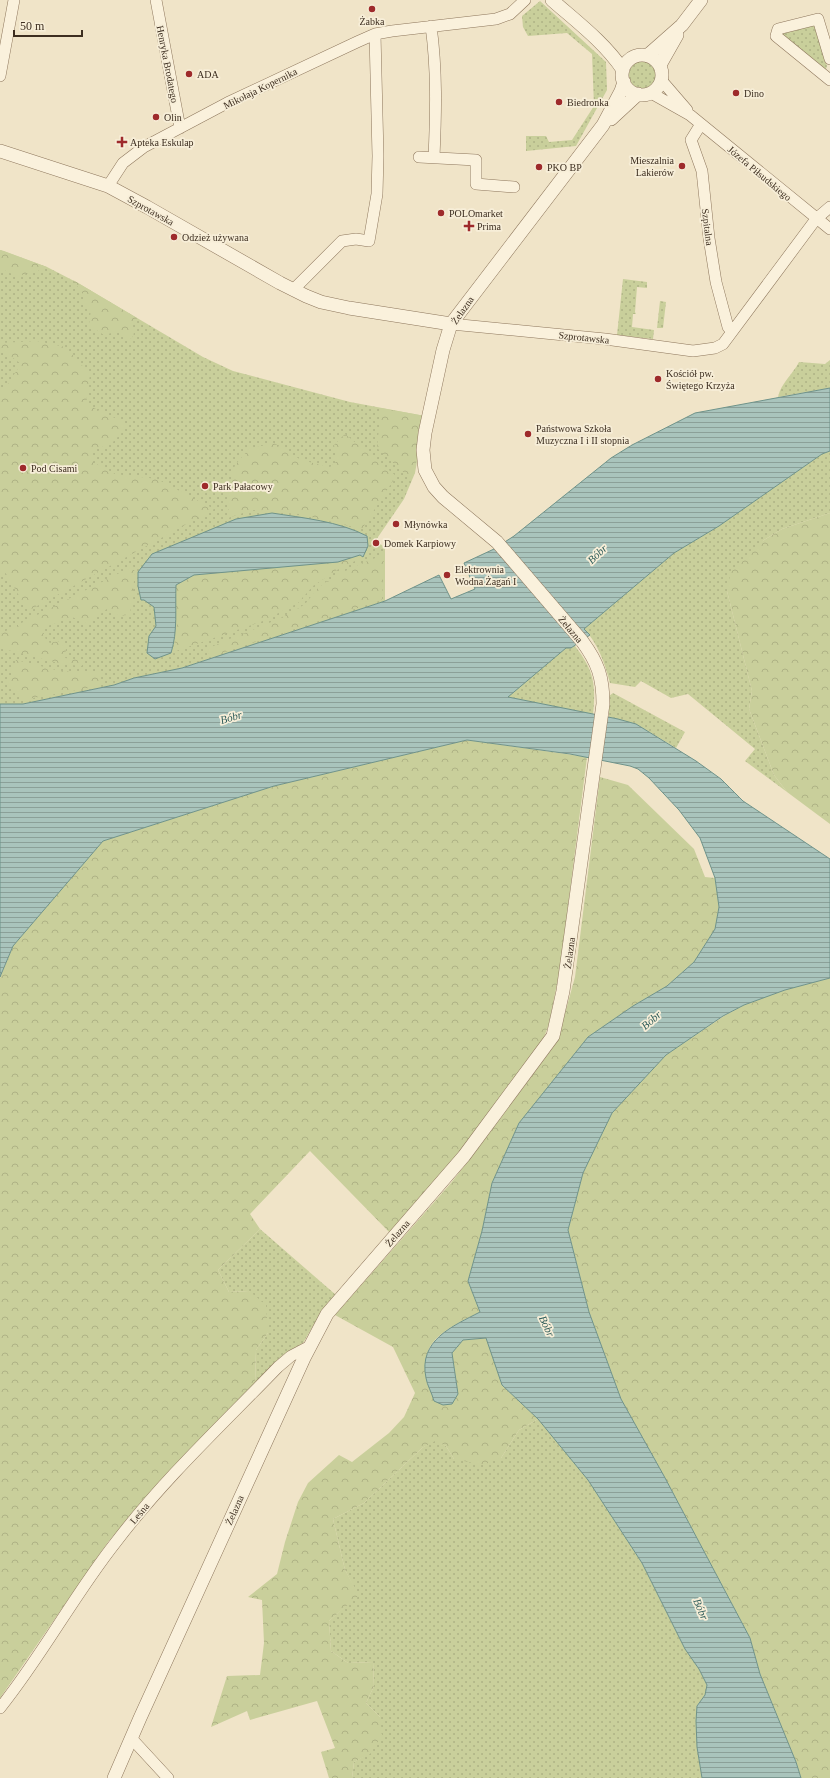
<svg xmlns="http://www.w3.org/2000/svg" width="830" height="1778" font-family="'Times New Roman',serif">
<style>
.grass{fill:url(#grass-dots)}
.forest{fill:url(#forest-crowns)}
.water{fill:url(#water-rules);stroke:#6f938a}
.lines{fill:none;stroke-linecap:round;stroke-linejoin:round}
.minor-casing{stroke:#8d765c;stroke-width:12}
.tertiary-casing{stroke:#8d765c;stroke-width:14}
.minor{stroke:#faf1dc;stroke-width:11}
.tertiary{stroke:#faf1dc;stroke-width:13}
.poi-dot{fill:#9e2a2b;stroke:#f7eed8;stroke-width:1.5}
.labels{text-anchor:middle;stroke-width:3.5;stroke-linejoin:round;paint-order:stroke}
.poi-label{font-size:10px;fill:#3d2e20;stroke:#f7eed8;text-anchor:start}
.street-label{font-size:10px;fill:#3d2e20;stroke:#f7eed8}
.water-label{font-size:11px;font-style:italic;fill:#2f5d5a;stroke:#f7eed8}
</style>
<defs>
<pattern id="grass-dots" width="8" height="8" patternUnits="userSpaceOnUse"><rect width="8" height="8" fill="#c9cf9b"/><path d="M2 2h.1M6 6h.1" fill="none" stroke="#aeb285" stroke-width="1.8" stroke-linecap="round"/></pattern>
<pattern id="forest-crowns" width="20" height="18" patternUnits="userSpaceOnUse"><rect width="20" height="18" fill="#c9cf9b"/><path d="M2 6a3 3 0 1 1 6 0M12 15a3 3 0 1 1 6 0" fill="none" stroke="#aeb285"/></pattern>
<pattern id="water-rules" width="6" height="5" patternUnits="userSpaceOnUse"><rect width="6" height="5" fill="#a9c4bc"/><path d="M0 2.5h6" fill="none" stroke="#8ba098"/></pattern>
</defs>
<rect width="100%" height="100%" fill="#f0e4c8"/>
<!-- grass -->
<path class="grass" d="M 540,1 L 606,62 L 607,90 L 576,146 L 526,151 L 526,136 L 546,136 L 549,142 L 572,140 L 594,106 L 592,54 L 567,33 L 528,36 L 523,27 L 522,16 Z
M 813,25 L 815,26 L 827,66 L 826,69 L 823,70 L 782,35 L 783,31 Z
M629 75a14 14 0 1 1 28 0a14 14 0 1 1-28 0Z
M 0,250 L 47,267 L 78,283 L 203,357 L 233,371 L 350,402 L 425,416 L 415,473 L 404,499 L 376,540 L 385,548 L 385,601 L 182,668 L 134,678 L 114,685 L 23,704 L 0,704 Z
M 623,279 L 647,282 L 647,288 L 637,287 L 635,312 L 636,314 L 633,314 L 632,327 L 654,330 L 653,339 L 617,335 Z
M 660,301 L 666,302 L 663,328 L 657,328 Z
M 830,360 L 830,388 L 778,397 C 781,383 793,374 799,362 L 825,364 Z
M 830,451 L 830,513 L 782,529 L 764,540 L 727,591 L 752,691 L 749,709 L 774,775 L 787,792 L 745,761 L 755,749 L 688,694 L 671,698 L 641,681 L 635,687 L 610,683 C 605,664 598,643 584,629 L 674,553 L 719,526 L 822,454 Z
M 575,646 C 594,671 596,683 593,715 L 507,697 L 566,648 L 571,648 Z
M 613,693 L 685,732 L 676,748 L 636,724 L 609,717 L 609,696 Z
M 260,1229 L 336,1295 L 316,1321 L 303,1343 L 283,1355 L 255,1387 L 256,1350 L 268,1333 L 249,1291 L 229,1292 L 218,1270 Z
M 538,1419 L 588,1480 L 642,1563 L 685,1649 L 699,1669 L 707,1685 L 705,1695 L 697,1706 L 697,1747 L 702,1778 L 352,1778 L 354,1762 L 370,1753 L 380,1717 L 366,1703 L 374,1686 L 373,1662 L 348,1663 L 331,1651 L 329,1621 L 358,1595 L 345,1570 L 333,1519 L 364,1503 L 422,1448 L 435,1440 L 446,1446 L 454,1459 L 501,1458 L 519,1430 Z"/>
<!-- forest -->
<path class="forest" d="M 0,250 L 4,251 L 47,267 L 33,273 L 21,275 L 14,275 L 0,268 Z
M 73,280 L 137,318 L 131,325 C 134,332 136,335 129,340 L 119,331 L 104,335 L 89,325 L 91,309 L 84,302 L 85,297 Z
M 37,341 L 65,347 L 90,374 L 86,404 L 129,425 L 112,443 L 90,452 L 93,462 L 115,474 L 157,479 L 214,509 L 28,611 L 5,572 L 0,572 L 0,389 L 5,388 L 21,364 L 0,348 L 0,343 Z
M 381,408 L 425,416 L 415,468 L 415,473 L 410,478 L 377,448 Z
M 345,434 L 396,476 L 362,529 L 299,514 L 252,510 L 228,518 L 228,491 L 235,465 L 249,449 L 274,443 L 301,460 L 330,467 L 337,461 L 334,445 Z
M 830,513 L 830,824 L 787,792 L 774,775 L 749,709 L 752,691 L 727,591 L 731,571 L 764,540 L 782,529 Z
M 360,555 L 363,557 L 337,570 L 313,586 L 298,603 L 263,621 L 173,652 L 177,625 L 175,609 L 176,585 L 194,575 L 338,562 Z
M 384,555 L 382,600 L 210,657 L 207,649 C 238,634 272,625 302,606 C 309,602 312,593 318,588 C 337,573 361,563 384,555 Z
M 133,566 L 135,573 L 130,614 C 120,617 115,616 108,608 L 88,624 L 72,617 L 42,628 L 46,640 L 50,643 L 58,641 L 66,648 L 65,658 L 80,660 L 82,666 L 62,664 L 0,648 L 0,634 Z
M 16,660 L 60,671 L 101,673 L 100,686 L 22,700 L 8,684 Z
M 467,740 L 587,757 L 560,969 L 549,1024 L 541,1045 L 516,1083 L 391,1234 L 310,1151 L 250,1214 L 260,1229 L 218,1270 L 229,1292 L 249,1291 L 266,1305 L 268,1333 L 256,1350 L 255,1387 L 141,1504 L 108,1542 L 0,1698 L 0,978 L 13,946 L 103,841 L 274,786 Z
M 600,777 L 628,785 L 694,849 L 705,877 L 715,878 L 719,907 L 715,929 L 694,962 L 667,986 L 633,1006 L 588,1037 L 519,1123 L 492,1183 L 482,1231 L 468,1281 L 480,1312 C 463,1321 427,1335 427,1358 C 426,1372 430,1388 434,1401 L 458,1394 L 452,1353 L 463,1340 L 487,1338 L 502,1385 L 538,1419 L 519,1430 L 501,1458 L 483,1465 L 454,1459 L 446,1446 L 435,1441 L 422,1448 L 364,1503 L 333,1519 L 345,1570 L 359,1595 L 329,1621 L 331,1651 L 348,1663 L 373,1662 L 374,1686 L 366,1703 L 380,1717 L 382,1735 L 370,1754 L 354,1762 L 352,1778 L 329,1778 L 321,1752 L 335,1748 L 317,1701 L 250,1720 L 247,1711 L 211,1727 L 227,1676 L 260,1675 L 264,1643 L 262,1600 L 248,1597 L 277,1574 L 285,1542 L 298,1502 L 308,1483 L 339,1455 L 352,1462 L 389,1433 L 404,1417 L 415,1393 L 393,1347 L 335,1315 L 451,1183 L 479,1147 L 554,1046 L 562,1024 L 575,977 Z
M 830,978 L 830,1778 L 801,1778 L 796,1762 L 760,1674 L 750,1638 L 664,1476 L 621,1399 L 589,1312 L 568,1230 L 583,1173 L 612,1113 L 666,1055 L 724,1016 L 744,1005 L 785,990 Z"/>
<!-- water -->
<path class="water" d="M 830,388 L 830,451 L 822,454 L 719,526 L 674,553 L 584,629 L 590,635 L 571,648 L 566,648 L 508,697 L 618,719 L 636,724 L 696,761 L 721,779 L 743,801 L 830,859 L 830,978 L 785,990 L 744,1005 L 723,1016 L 666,1055 L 612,1113 L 583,1173 L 568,1230 L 589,1312 L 621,1399 L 664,1476 L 750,1638 L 760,1674 L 796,1762 L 801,1778 L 702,1778 L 697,1747 L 696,1721 L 697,1706 L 705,1695 L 707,1685 L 699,1669 L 685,1649 L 642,1563 L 588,1480 L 538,1419 L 502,1385 L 486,1338 L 463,1340 L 452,1353 L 458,1394 L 452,1404 L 443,1405 L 434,1401 C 432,1393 427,1385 426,1378 C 418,1340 453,1326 480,1312 L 468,1281 L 482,1231 L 492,1183 L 519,1123 L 588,1037 L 633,1006 L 667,986 L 694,962 L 715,929 L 719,907 L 715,878 L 700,838 L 679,810 L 649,778 L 638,769 L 630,766 L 570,754 L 467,740 L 274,786 L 103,841 L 13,946 L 0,977 L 0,704 L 23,704 L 114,685 L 134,678 L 182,668 L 385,601 L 439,575 L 451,599 L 475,589 L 464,563 L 494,549 L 514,536 L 611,458 L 632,445 L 695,413 Z
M 272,513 C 303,518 338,521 367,536 L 368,546 L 363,557 L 360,555 L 338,562 L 194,575 L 176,585 C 175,608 178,631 171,653 L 155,659 L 147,653 L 149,636 L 156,626 L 154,607 L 144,600 L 141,600 L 138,586 L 138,572 L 152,554 L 236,519 Z"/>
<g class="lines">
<defs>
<path id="minor" d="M 156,0 L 180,128
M 431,26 C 437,70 436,113 434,157
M 830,59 L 818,19 L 778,29 L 776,36 L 830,80
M 0,76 L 14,0
M 662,81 L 687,110
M 651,93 L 690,115 L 830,229
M 701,124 L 691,140 L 702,171 L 709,238 L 716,282 L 728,327 L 732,331
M 419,157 L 476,160 L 476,184 L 514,187
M 108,186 L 123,163 L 144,147 L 227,103 L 357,42 L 375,34 L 392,31 L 496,19 L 510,14 L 525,0
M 293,290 L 342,241 L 356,239 L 369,241 L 377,194 L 378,156 L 375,34
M 451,324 L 605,339 L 693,351 L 715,348 L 723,344 L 816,219 L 830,207
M 0,1708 C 42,1656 74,1595 116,1542 C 164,1479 223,1424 278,1367 L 291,1356 L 310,1346
M 132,1739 L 168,1778"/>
<path id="tertiary" d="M 552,0 C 577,22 604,42 623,70
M 648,55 L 682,25 L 701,0
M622 75a20 20 0 1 1 40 0a20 20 0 1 1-40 0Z
M 660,65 L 677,35
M 611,119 L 638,94
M 0,151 L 108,186 L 147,207 L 280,283 L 306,296 L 321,302 L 349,308 L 451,324
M 114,1778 L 140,1718 L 304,1358 L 327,1314 L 464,1156 L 553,1036 L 563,991 L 603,704 C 603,677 598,663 582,641 L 497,542 L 443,497 L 434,487 L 425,470 L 423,450 L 425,433 L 443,350 L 451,324 L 603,125 L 621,91 L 624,82"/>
</defs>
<!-- minor casing -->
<use href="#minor" class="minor-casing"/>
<!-- tertiary casing -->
<use href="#tertiary" class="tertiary-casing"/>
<!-- minor -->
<use href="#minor" class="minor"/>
<!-- tertiary -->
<use href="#tertiary" class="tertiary"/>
</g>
<!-- markers -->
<g class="poi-dot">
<circle cx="372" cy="9" r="4"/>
<circle cx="189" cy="74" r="4"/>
<circle cx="736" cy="93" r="4"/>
<circle cx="559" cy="102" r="4"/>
<circle cx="156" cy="117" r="4"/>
<path d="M120 136h4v4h4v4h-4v4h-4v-4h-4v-4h4z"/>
<circle cx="682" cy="166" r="4"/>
<circle cx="539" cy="167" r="4"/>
<circle cx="441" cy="213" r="4"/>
<path d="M467 220h4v4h4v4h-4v4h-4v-4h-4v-4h4z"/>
<circle cx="174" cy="237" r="4"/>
<circle cx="658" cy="379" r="4"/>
<circle cx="528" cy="434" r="4"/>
<circle cx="23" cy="468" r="4"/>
<circle cx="205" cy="486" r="4"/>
<circle cx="396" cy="524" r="4"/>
<circle cx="376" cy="543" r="4"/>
<circle cx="447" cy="575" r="4"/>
</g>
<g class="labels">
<!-- poi labels -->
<g class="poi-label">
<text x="372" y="25" text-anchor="middle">Żabka</text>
<text x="197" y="78">ADA</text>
<text x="744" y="97">Dino</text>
<text x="567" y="106">Biedronka</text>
<text x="164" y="121">Olin</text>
<text x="130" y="146">Apteka Eskulap</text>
<text x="674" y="164" text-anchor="end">Mieszalnia<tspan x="674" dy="12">Lakierów</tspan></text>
<text x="547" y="171">PKO BP</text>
<text x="449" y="217">POLOmarket</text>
<text x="477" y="230">Prima</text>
<text x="182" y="241">Odzież używana</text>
<text x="666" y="377">Kościół pw.<tspan x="666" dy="12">Świętego Krzyża</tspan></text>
<text x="536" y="432">Państwowa Szkoła<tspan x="536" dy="12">Muzyczna I i II stopnia</tspan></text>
<text x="31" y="472">Pod Cisami</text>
<text x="213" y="490">Park Pałacowy</text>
<text x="404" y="528">Młynówka</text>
<text x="384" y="547">Domek Karpiowy</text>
<text x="455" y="573">Elektrownia<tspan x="455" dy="12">Wodna Żagań I</tspan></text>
</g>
<!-- street labels -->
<g class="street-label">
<text transform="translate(168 64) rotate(79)" y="4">Henryka Brodatego</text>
<text transform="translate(260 88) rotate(-26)" y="4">Mikołaja Kopernika</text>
<text transform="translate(760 173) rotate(40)" y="4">Józefa Piłsudskiego</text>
<text transform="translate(151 210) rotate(29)" y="4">Szprotawska</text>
<text transform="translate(708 227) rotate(83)" y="4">Szpitalna</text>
<text transform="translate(462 310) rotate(-55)" y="4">Żelazna</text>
<text transform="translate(584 337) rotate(6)" y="4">Szprotawska</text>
<text transform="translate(571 629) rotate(50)" y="4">Żelazna</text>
<text transform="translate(569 953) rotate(-82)" y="4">Żelazna</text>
<text transform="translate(397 1233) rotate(-49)" y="4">Żelazna</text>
<text transform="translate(234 1510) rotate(-66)" y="4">Żelazna</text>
<text transform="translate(139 1513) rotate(-50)" y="4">Leśna</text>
</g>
<!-- water labels -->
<g class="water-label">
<text transform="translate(597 554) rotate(-43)" y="4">Bóbr</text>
<text transform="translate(231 717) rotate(-16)" y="4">Bóbr</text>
<text transform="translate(651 1020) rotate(-41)" y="4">Bóbr</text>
<text transform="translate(547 1326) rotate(65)" y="4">Bóbr</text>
<text transform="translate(701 1609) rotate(67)" y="4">Bóbr</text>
</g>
</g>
<!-- scale -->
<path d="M14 30v6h68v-6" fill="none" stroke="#3d2e20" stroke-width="2"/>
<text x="20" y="30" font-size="12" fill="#3d2e20" stroke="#f7eed8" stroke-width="3" paint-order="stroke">50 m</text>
</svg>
